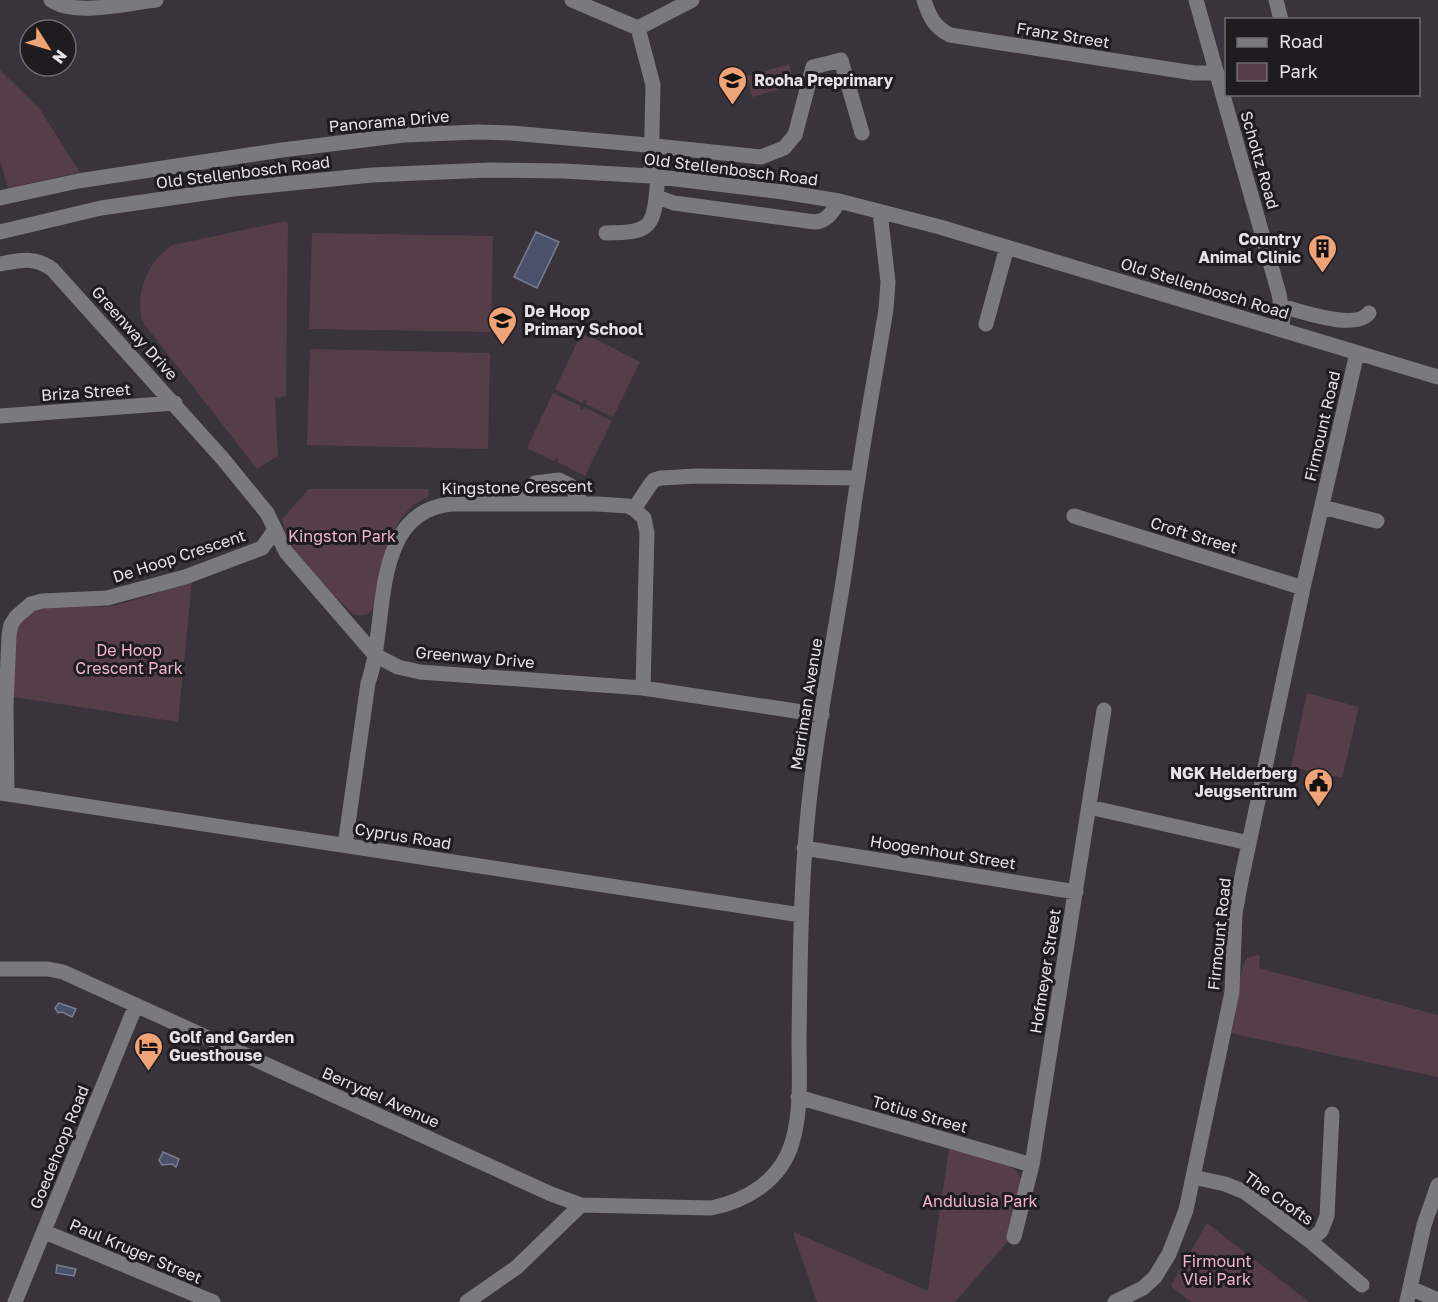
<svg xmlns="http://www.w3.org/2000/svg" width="1438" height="1302" font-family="'Golos Text',sans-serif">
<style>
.green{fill:#563e48}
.water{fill:#4c516b;stroke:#7a7c90;stroke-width:1.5}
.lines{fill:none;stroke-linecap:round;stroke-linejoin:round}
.minor{stroke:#7a797e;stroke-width:15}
.labels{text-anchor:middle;stroke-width:6;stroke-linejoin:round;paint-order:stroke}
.street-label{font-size:16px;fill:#e5e1e7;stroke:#1f1c20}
.poi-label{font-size:16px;font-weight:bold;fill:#e5e1e7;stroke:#1f1c20;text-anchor:start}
.park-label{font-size:16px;fill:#eeb4cb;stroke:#1f1c20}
</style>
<rect width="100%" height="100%" fill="#39333c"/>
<!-- green -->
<path class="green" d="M 789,64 L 795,85 L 752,97 L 747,76 Z
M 0,70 L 39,108 L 80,172 L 8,188 L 0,161 Z
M 286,221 L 288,224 L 286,396 L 275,398 L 278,456 L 257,469 L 142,321 C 135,292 148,260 173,245 Z
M 312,233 L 493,236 L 491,332 L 309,329 Z
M 581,334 L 589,338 L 590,336 L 640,362 L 613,417 L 586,404 L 587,401 L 584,400 L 582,403 L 555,389 Z
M 310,349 L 490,353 L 488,449 L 307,445 Z
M 553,393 L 581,406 L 580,409 L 582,410 L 584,407 L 612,421 L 585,476 L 558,462 L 559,460 L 556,458 L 554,461 L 527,448 Z
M 309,489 L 429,489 L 428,497 C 395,509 385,552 379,583 C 377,592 376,604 371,611 C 366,616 360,616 353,614 C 326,586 290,559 282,519 Z
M 192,581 L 178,722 L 14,697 C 14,679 10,638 20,623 C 41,594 86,612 117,605 C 142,599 167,589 192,581 Z
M 1307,693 L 1359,707 L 1342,778 L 1291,767 Z
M 1257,955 L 1260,956 L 1259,968 L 1438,1015 L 1438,1077 L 1230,1033 L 1243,964 L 1247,958 Z
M 949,1148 L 1010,1166 L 1016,1170 L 1022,1181 L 1009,1240 L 955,1302 L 817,1302 L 794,1236 L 794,1232 L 928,1291 Z
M 1207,1223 L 1309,1302 L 1191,1302 L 1171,1286 Z"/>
<!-- water -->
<path class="water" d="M 536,232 L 559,242 L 537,288 L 514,277 Z
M 59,1003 L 76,1009 L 72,1017 L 62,1012 L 58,1013 L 55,1008 Z
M 163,1152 L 179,1159 L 176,1167 L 172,1164 L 162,1165 L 159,1160 Z
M 57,1265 L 76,1269 L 74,1276 L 56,1273 Z"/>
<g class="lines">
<!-- minor -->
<path class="minor" d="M 51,0 C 75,17 127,3 156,0
M 572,0 L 638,28 L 653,85 L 651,176
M 924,0 C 929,16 934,27 950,35 L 1194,73 L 1217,73
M 1196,0 L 1279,294 L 1283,318 L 1281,330
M 1276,0 L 1281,20
M 638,28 L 692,0
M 657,197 L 674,203 L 815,222 C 828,221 833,211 839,201
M 0,198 L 78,181 L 282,150 L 404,135 L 478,132 L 511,133 L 636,144 L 761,157 L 784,148 L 795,135 L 813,67 L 841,60 L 862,133
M 0,232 L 101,208 L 233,189 L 372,175 L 489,170 L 563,171 L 651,176 L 783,192 L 839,201 L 940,227 L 1438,377
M 606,233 C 647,232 654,231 657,187
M 0,264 C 20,260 34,256 52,269 L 223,459 L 267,513 L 286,552 L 375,655 L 398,667 L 420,672 L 643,688 L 822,715
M 1281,306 C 1301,311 1355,331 1369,313
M 986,324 L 1007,247
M 0,416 L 175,403
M 516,504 L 524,492 L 535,483 L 559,480 L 571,486 L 582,504
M 1322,507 L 1377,521
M 634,509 L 650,485 L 654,480 L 661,478 L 697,476 L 858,478
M 1074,516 L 1303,588
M 0,793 L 801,915
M 7,794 L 6,706 L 9,635 L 11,625 L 16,617 L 31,604 L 42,601 L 107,598 L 185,577 L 262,548 L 275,530
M 1089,807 L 1249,843
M 345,845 L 368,683 C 389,626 368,511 452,504 L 597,504 L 628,506 L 634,509 L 644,518 L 647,533 L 643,688
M 804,848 L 1076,892
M 0,969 L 48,969 L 63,972 L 551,1194 L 581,1205 L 711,1208 C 747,1201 781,1180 792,1143 C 802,1110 799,1073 799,1039 C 800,975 800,911 805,848 C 811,760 828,674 842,588 C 848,552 852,515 858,479 C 866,422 877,366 886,309 L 888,282 L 880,212
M 798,1097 L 1032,1165
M 1193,1177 L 1225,1184 L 1245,1192 L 1310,1241 L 1362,1285
M 45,1232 L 213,1302
M 1014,1237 L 1032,1165 L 1104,710
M 1310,1241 L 1321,1231 L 1327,1216 L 1332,1114
M 1410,1288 L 1438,1300
M 1407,1301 L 1424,1225 L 1438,1185
M 15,1302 L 136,1005
M 467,1302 L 517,1267 L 581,1205
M 1115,1302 L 1143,1288 L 1155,1277 L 1169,1254 L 1186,1210 L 1232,992 L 1235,914 L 1241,881 L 1303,588 L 1357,353"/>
</g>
<!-- icons -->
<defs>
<symbol id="school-pin" viewBox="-11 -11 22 30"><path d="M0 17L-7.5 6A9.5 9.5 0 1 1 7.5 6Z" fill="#efa377" stroke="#1f1c20"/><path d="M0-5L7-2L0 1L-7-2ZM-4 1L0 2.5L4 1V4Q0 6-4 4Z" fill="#111"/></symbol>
<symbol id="building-pin" viewBox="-11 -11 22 30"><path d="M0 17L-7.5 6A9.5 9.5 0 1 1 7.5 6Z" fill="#efa377" stroke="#1f1c20"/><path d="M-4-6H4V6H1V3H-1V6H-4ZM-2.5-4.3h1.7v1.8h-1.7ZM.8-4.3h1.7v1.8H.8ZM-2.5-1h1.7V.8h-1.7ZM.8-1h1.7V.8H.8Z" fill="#111"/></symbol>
<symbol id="civic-pin" viewBox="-11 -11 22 30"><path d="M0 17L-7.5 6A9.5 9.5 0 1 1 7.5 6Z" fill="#efa377" stroke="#1f1c20"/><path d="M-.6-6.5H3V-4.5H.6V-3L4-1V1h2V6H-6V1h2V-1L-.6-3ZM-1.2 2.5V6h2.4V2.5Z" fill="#111"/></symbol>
<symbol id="hotel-pin" viewBox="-11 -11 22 30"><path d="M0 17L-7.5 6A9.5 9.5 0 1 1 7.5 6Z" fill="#efa377" stroke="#1f1c20"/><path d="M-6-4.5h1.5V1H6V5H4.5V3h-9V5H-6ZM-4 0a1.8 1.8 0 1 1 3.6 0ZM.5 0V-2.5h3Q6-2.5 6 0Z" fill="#111"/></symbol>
</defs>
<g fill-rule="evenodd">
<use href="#school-pin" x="716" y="64" width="33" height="45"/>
<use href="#building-pin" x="1306" y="232" width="33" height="45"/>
<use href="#school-pin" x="486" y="304" width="33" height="45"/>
<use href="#civic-pin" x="1302" y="766" width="33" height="45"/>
<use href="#hotel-pin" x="132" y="1030" width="33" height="45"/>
</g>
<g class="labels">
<!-- street labels -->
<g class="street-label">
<text transform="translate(1063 35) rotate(9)" y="6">Franz Street</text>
<text transform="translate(389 121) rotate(-5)" y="6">Panorama Drive</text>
<text transform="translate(1260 160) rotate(74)" y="6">Scholtz Road</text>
<text transform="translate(731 169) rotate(7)" y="6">Old Stellenbosch Road</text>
<text transform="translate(243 172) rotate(-7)" y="6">Old Stellenbosch Road</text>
<text transform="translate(1205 288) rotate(17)" y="6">Old Stellenbosch Road</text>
<text transform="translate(135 333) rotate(48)" y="6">Greenway Drive</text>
<text transform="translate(86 392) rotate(-4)" y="6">Briza Street</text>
<text transform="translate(1322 426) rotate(-77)" y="6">Firmount Road</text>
<text transform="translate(517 487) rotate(-1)" y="6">Kingstone Crescent</text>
<text transform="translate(1194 535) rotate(17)" y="6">Croft Street</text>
<text transform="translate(179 556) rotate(-18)" y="6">De Hoop Crescent</text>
<text transform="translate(475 657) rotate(5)" y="6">Greenway Drive</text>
<text transform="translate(806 704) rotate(-81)" y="6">Merriman Avenue</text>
<text transform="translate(403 836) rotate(9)" y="6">Cyprus Road</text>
<text transform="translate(943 852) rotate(9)" y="6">Hoogenhout Street</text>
<text transform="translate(1219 934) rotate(-84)" y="6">Firmount Road</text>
<text transform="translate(1045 971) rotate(-81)" y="6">Hofmeyer Street</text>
<text transform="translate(381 1097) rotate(24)" y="6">Berrydel Avenue</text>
<text transform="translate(920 1114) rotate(16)" y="6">Totius Street</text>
<text transform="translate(59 1147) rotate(-68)" y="6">Goedehoop Road</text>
<text transform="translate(1279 1198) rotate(35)" y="6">The Crofts</text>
<text transform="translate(136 1251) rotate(23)" y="6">Paul Kruger Street</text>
</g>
<!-- poi labels -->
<g class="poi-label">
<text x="754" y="86">Rooha Preprimary</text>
<text x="1301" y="245" text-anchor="end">Country<tspan x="1301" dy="18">Animal Clinic</tspan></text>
<text x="524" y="317">De Hoop<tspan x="524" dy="18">Primary School</tspan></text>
<text x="1297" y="779" text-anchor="end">NGK Helderberg<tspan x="1297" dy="18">Jeugsentrum</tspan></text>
<text x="169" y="1043">Golf and Garden<tspan x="169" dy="18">Guesthouse</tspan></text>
</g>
<!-- park labels -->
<g class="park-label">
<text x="342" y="542">Kingston Park</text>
<text x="129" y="656">De Hoop<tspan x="129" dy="18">Crescent Park</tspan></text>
<text x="980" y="1207">Andulusia Park</text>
<text x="1217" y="1267">Firmount<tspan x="1217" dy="18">Vlei Park</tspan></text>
</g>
</g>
<!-- legend -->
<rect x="1225" y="18" width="195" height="78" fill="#1f1c20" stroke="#6e6b70" stroke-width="1.5"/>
<rect x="1237" y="38" width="30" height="9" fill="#7a797e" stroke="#6e6b70" stroke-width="1.5"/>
<text x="1279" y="48" font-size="18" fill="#e5e1e7">Road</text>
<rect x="1237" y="63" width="30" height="18" fill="#563e48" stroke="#6e6b70" stroke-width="1.5"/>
<text x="1279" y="78" font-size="18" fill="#e5e1e7">Park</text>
<!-- north arrow -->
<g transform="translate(48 48) rotate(127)"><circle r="28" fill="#1f1c20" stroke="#6e6b70" stroke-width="1.5"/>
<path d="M0-4.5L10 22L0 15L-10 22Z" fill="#efa377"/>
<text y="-9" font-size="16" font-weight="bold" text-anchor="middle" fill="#e5e1e7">N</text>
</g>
</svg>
